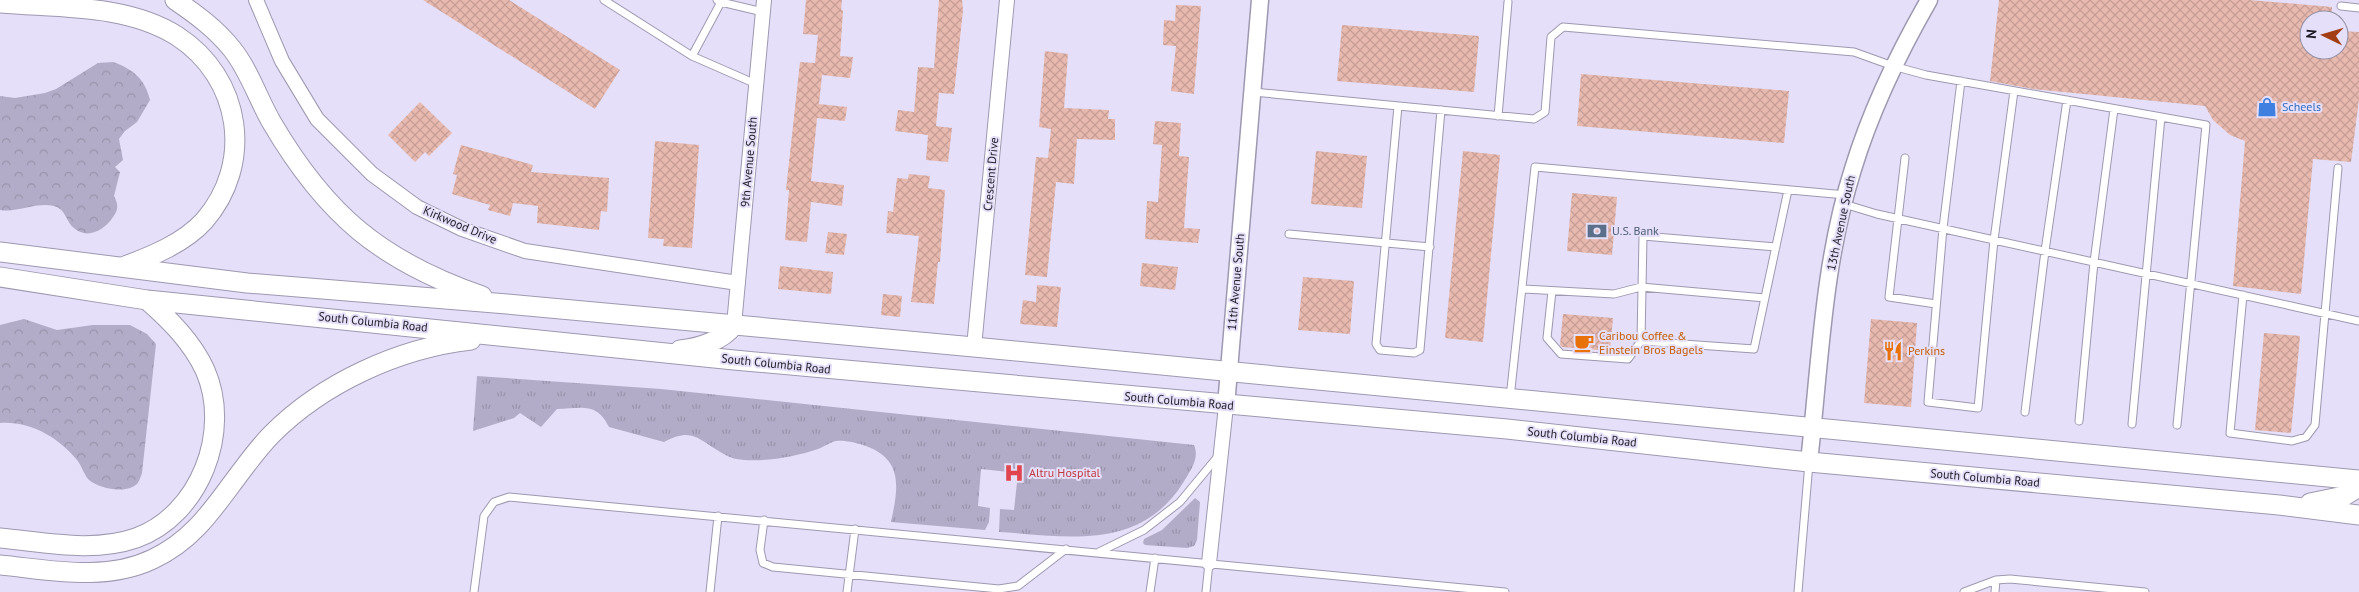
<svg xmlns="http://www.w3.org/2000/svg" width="2359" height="592" font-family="'PT Sans',sans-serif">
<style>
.grass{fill:url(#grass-tufts)}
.forest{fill:url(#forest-crowns)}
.building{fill:url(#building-cross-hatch)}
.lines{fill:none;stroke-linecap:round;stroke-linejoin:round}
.service-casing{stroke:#9e98b0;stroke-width:9}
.minor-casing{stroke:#9e98b0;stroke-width:16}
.tertiary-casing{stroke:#9e98b0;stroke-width:19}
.secondary-casing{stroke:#9e98b0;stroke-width:21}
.service{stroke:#fff;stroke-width:7}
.minor{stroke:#fff;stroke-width:14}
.tertiary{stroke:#fff;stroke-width:16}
.secondary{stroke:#fff;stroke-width:19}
.labels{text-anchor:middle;stroke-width:4;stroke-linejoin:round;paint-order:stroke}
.shop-label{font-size:12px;fill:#366cbe;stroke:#e5dff9;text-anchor:start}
.street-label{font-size:12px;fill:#1b1922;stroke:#e5dff9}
.service-label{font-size:12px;fill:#4e5e75;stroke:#e5dff9;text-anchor:start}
.food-label{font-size:12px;fill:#c56008;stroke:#e5dff9;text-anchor:start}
.health-label{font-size:12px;fill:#be3a42;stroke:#e5dff9;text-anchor:start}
</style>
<defs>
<pattern id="grass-tufts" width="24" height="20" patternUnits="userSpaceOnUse" patternTransform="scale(1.25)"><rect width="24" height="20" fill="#b3acc8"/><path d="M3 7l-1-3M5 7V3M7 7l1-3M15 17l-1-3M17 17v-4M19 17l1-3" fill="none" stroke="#9993ac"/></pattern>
<pattern id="forest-crowns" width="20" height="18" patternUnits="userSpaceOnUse" patternTransform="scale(1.25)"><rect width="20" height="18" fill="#b3acc8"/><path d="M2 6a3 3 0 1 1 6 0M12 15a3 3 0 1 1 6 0" fill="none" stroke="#9993ac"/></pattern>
<pattern id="building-cross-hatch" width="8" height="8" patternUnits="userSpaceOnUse" patternTransform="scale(1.25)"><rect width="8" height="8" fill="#e8b9af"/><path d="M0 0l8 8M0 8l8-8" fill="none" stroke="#c69e96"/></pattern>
</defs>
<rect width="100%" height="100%" fill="#e5dff9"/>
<!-- grass -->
<path class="grass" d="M 477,376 L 661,389 L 1194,445 C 1200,459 1190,471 1183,483 C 1139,552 1067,536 999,532 L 1000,509 L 1014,510 L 1018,473 L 981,469 L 978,506 L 990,508 L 989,522 L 985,530 L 891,522 C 898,489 904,460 866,446 C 857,443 845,440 836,441 C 830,442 824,447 818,449 C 794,457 762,463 736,459 C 731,458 726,455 722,453 C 697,439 693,427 664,442 L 609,427 C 597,402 582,408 557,409 L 541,427 L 520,413 L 514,418 L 473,431 Z
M 1195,498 L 1200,502 L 1197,540 L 1194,546 L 1187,548 L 1145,545 L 1143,543 L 1144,539 L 1162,530 Z"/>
<!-- forest -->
<path class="forest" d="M 113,62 C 133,69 145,79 150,100 L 137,122 L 125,131 L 119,139 L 123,160 L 115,167 L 120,172 L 114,196 C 118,204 119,209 113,217 C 105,230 87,240 74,228 C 66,222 66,209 54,206 C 36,202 17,213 0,210 L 0,96 L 15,98 L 45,93 L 56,89 L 98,63 Z
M 24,319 L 57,330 L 93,325 L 130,325 L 147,334 L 156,344 L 142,473 C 141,476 139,482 137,484 C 126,494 100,489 89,480 C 84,475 82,466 77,460 C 58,437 30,421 0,423 L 0,325 Z"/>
<!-- building -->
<path class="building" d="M 423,0 L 509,0 L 620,70 L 595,109 Z
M 806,0 L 842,0 L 841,10 L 843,10 L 840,56 L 853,57 L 850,78 L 822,75 L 819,104 L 847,107 L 845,121 L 817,118 L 811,181 L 844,185 L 842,206 L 811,202 L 807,242 L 785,240 L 789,190 L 786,190 L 800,62 L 815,63 L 818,35 L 803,34 Z
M 939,0 L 962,0 L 963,10 L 954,94 L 939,93 L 936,126 L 952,128 L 948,162 L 926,160 L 928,135 L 895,131 L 898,110 L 914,112 L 918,67 L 934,68 Z
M 1999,0 L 2249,0 L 2332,7 L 2331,20 L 2309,20 L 2309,50 L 2339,50 L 2339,31 L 2359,32 L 2359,99 L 2351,162 L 2313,159 L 2301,294 L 2233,286 L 2245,141 L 2230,135 L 2213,120 L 2205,106 L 2033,89 L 1990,81 Z
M 1176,5 L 1201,6 L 1194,94 L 1171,91 L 1176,46 L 1163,45 L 1164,20 L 1175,21 Z
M 1342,25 L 1479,36 L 1474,92 L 1337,81 Z
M 1045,51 L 1068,54 L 1064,108 L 1109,110 L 1108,119 L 1115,119 L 1115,140 L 1077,139 L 1074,184 L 1056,182 L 1047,277 L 1025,275 L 1036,157 L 1048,158 L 1051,129 L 1039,127 Z
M 1581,74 L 1789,91 L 1784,143 L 1577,126 Z
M 420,102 L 452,133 L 429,156 L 425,152 L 415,162 L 388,135 Z
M 1155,121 L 1181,123 L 1179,156 L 1189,157 L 1184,228 L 1200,229 L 1198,243 L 1145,239 L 1147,201 L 1158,202 L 1162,145 L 1153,144 Z
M 655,141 L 699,145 L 692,248 L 663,246 L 664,239 L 648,238 Z
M 461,145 L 533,165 L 531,172 L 609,178 L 607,212 L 601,211 L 599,230 L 537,223 L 538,206 L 513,203 L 510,216 L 488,210 L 490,205 L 452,194 L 457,175 L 453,174 Z
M 1316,151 L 1367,156 L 1362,208 L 1311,204 Z
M 1463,151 L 1500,155 L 1483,342 L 1445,338 Z
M 909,174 L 930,176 L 928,188 L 945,190 L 940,262 L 938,262 L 934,304 L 911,302 L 919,236 L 886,233 L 888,211 L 893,212 L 897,178 L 908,179 Z
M 1572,193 L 1617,197 L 1612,255 L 1567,251 Z
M 828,232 L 847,234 L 844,255 L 825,253 Z
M 1142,263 L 1178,267 L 1175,290 L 1140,286 Z
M 780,266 L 833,272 L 831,294 L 778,289 Z
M 1303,277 L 1354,281 L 1350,334 L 1298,330 Z
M 1037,285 L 1061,287 L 1057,327 L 1020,324 L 1023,300 L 1036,302 Z
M 883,294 L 902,296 L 900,317 L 881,315 Z
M 1563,314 L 1613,318 L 1610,351 L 1562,347 L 1560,345 Z
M 1871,319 L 1917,323 L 1911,407 L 1864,403 Z
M 2264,333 L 2300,336 L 2291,433 L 2255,430 Z"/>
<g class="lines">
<defs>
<path id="service" d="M 604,0 L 692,56 L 756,84
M 721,2 L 763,12
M 2341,6 L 2359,8
M 692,56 L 721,2 L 717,0
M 1961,81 L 1943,228 L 1928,402 L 1978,408 L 1994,240 L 2014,91
M 1253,92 L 1534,119 L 1545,112 L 1551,37 L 1563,27 L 1854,52 L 1893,66 L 1926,75 L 2206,125 L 2177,425
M 1398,106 L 1376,344 L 1380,350 L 1414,353 L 1420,350 L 1441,110
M 1498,116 L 1508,2
M 1905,158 L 1889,297 L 1936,304
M 1844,204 L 1877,214 L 2359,321
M 1289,234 L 1430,247
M 1522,289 L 1614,294 L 1641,287 L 1765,298
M 1552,291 L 1547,338 L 1561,354 L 1628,359 L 1641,341 L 1754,349 L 1788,190
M 2243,295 L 2230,433 L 2292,441 L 2306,437 L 2315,425 L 2338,168
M 1641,341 L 1643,236 L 1776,247
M 1510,398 L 1535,167 L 1846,195
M 2025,412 L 2045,251 L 2067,100
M 2079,421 L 2094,262 L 2114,109
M 2132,424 L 2161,117
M 764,520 L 760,550 L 763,563 L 773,567 L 999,589 L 1018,586 L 1066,549
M 1099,552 L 1144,530 L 1180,502 L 1219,455
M 474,592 L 484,516 L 494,502 L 509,497 L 1505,592
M 710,592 L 718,516
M 847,592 L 855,529
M 1150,592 L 1155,558
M 1206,592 L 1209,563
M 1798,592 L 1809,463
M 1964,592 L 1996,580 L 2010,579 L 2145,592
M 1995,592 L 1996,580"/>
<path id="minor" d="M 256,0 L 282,61 L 317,119 L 372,174 L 417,207 L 462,229 L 525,251 L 738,283
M 734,325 L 764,0
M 974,347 L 1007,0
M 1209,563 L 1226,406"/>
<path id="tertiary" d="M 1226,406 L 1260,0
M 1809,462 C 1820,364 1823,263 1853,169 C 1871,110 1898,54 1929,0"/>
<path id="secondary" d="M 175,0 C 197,15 216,29 232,49 C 249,70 258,99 272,123 C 326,215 381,261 482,296
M 0,3 C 58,8 127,4 177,36 C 242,78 254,164 204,221 C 184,243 152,256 125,266
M 0,252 L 247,283 L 507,304 L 974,347 L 2359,480
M 0,277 L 147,300 L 734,360 L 1507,429 L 1809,462 L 2279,505 L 2359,515
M 680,350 C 699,348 722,341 734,325
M 2310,503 L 2344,496 L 2359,487
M 0,538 C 44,542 93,553 136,538 C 200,515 232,431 205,370 C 192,342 170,320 147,300
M 0,565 C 51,570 105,582 153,559 C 196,539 216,504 243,469 C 252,457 262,444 272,434 C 323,383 399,348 471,340"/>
</defs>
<!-- service casing -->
<use href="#service" class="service-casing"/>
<!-- minor casing -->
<use href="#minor" class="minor-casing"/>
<!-- tertiary casing -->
<use href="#tertiary" class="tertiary-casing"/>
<!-- secondary casing -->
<use href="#secondary" class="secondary-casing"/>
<!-- service -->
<use href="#service" class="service"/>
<!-- minor -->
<use href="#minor" class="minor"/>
<!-- tertiary -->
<use href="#tertiary" class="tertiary"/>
<!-- secondary -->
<use href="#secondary" class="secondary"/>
</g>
<!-- icons -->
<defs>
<symbol id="shop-bare" viewBox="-9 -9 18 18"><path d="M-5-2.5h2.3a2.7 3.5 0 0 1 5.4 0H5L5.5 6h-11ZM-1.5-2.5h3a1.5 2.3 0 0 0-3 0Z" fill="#3f7fe0" stroke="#e5dff9" stroke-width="2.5" paint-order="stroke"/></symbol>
<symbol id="bank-bare" viewBox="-9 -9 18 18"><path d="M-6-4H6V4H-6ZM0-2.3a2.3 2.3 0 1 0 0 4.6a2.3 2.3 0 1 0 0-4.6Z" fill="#5c6f8a" stroke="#e5dff9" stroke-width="2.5" paint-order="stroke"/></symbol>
<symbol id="cafe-bare" viewBox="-9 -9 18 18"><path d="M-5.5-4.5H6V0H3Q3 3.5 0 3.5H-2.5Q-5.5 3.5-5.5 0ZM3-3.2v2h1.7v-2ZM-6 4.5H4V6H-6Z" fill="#e8710a" stroke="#e5dff9" stroke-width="2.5" paint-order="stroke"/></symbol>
<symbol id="restaurant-bare" viewBox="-9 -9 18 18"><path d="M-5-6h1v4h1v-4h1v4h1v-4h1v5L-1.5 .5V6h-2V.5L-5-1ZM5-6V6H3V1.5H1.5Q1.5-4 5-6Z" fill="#e8710a" stroke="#e5dff9" stroke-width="2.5" paint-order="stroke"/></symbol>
<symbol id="hospital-bare" viewBox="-9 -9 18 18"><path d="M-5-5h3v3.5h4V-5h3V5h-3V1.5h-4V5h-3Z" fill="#e0444e" stroke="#e5dff9" stroke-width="2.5" paint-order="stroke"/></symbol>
</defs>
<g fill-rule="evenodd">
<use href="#shop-bare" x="2253" y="93" width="28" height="28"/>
<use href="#bank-bare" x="1583" y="217" width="28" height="28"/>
<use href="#cafe-bare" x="1570" y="329" width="28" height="28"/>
<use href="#restaurant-bare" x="1879" y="337" width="28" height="28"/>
<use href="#hospital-bare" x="1000" y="459" width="28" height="28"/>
</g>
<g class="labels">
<!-- shop labels -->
<g class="shop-label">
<text x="2282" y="111">Scheels</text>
</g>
<!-- street labels -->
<g class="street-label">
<text transform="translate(749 162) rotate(-85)" y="4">9th Avenue South</text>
<text transform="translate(991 174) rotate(-85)" y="4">Crescent Drive</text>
<text transform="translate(1841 223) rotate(-78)" y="4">13th Avenue South</text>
<text transform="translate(460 225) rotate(23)" y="4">Kirkwood Drive</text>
<text transform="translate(1236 282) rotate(-85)" y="4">11th Avenue South</text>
<text transform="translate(373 322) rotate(6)" y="4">South Columbia Road</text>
<text transform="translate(776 364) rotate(6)" y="4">South Columbia Road</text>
<text transform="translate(1179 401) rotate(5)" y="4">South Columbia Road</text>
<text transform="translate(1582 437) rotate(6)" y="4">South Columbia Road</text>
<text transform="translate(1985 478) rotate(5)" y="4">South Columbia Road</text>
</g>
<!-- service labels -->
<g class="service-label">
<text x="1612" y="235">U.S. Bank</text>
</g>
<!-- food labels -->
<g class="food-label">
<text x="1599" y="340">Caribou Coffee &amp;<tspan x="1599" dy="14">Einstein Bros Bagels</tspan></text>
<text x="1908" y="355">Perkins</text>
</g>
<!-- health labels -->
<g class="health-label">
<text x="1029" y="477">Altru Hospital</text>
</g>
</g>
<!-- north arrow -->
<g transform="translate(2324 35) rotate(275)"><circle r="24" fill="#e5dff9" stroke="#9490a3"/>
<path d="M0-4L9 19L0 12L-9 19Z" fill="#a33e14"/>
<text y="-8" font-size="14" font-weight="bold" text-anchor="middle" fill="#1b1922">N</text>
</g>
</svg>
